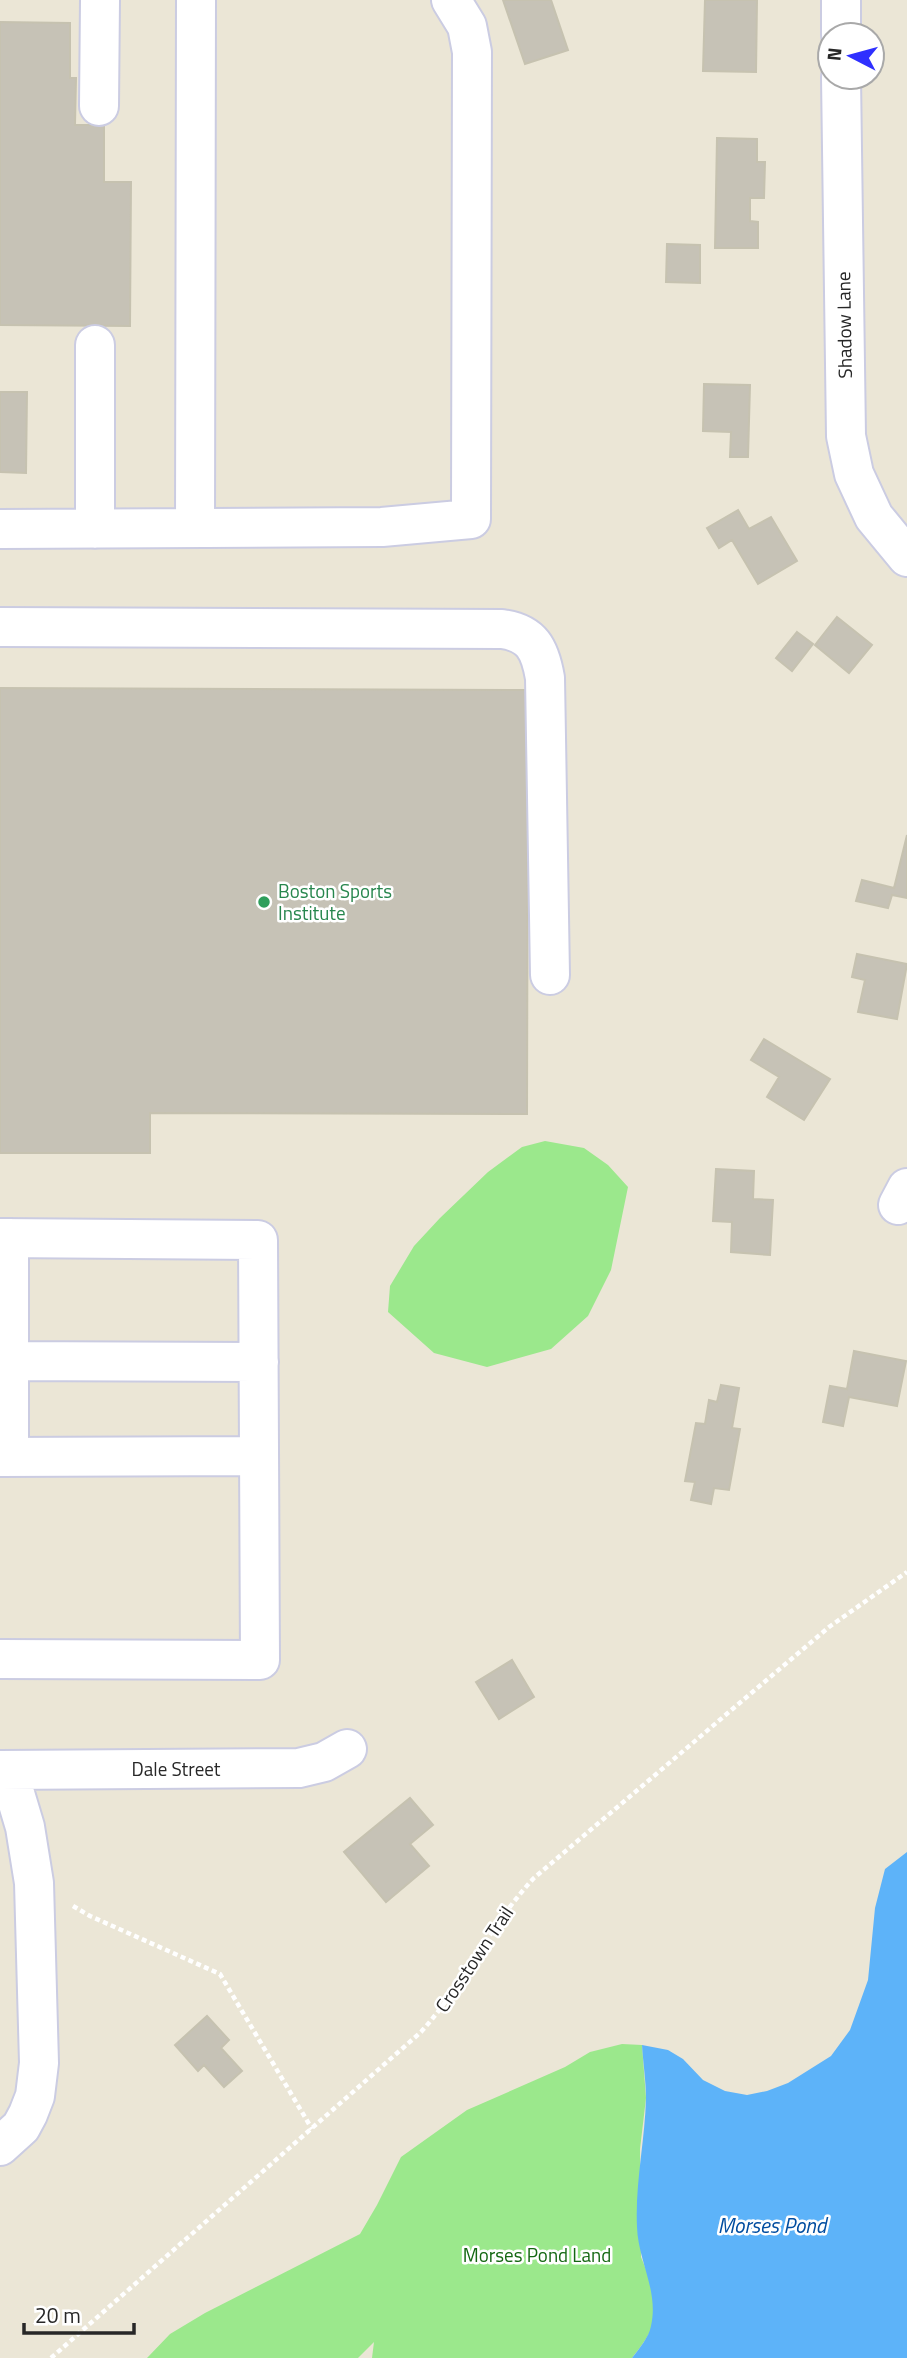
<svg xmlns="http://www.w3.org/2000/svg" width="907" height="2358" font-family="'Titillium Web',sans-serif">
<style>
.green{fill:#9be88c}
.water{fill:#5db3f9}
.building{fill:#c6c2b6;stroke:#c6c2b0;stroke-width:2}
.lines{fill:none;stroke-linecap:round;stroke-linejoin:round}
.minor-casing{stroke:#cbcce2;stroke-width:42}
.path{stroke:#fff;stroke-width:4.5;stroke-dasharray:5 3.5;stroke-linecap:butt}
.minor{stroke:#fff;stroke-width:38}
.leisure-dot{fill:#2e9e5b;stroke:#fff;stroke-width:2.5}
.labels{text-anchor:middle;stroke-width:5;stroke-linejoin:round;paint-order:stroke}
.street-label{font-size:19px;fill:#272727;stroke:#fff}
.leisure-label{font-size:19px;fill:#27864d;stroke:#fff;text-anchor:start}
.park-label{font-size:19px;fill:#146812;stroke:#fff}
.water-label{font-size:21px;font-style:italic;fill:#014da0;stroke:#fff}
</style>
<rect width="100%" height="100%" fill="#ebe6d6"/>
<!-- green -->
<path class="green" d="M 545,1141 L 584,1148 L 608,1165 L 628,1187 L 611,1270 L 588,1316 L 551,1349 L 487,1367 L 434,1353 L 388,1312 L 390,1286 L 414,1246 L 440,1218 L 488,1172 L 522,1147 Z
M 622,2044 L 642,2045 L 646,2098 L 640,2149 L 641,2257 C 650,2278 659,2307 651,2329 C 647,2339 638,2350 632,2358 L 372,2358 L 374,2342 L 358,2358 L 147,2358 L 170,2334 L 205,2313 L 360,2234 L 377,2205 L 401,2157 L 467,2110 L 565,2067 L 590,2052 Z"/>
<!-- water -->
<path class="water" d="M 907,1852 L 907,2358 L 632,2358 C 639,2349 649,2337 651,2326 C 659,2291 638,2261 637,2227 C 635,2183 645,2141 646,2098 C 646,2081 643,2062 642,2045 L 668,2050 L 683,2059 L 703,2080 L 725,2091 L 747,2095 L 767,2091 L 788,2083 L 831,2056 L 850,2030 L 868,1980 L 875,1908 L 885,1869 Z"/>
<!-- building -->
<path class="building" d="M 503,0 L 551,0 L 568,50 L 525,64 Z
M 705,0 L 757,0 L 756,72 L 703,71 Z
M 0,22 L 70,23 L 70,78 L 76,78 L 75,125 L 104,125 L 104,182 L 131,182 L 130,326 L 0,325 Z
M 717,138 L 757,139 L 757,162 L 765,162 L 764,198 L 750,198 L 750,221 L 758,222 L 758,248 L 715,248 Z
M 667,244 L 700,245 L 700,283 L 666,282 Z
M 704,384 L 750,385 L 748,457 L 730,457 L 731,432 L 703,431 Z
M 0,392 L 27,392 L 26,473 L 0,472 Z
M 738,510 L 749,529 L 771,517 L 797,561 L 758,584 L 732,540 L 719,548 L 707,528 Z
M 837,617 L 872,645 L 849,673 L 815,645 Z
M 797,632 L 813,644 L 792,671 L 776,658 Z
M 0,688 L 528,690 L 527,1114 L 150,1113 L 150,1153 L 0,1153 Z
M 907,835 L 907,898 L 892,895 L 888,908 L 856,901 L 862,880 L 894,888 Z
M 857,954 L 907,964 L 897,1019 L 858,1012 L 865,980 L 852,977 Z
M 764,1039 L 830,1079 L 804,1120 L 767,1097 L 779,1077 L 751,1060 Z
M 716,1169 L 754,1171 L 753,1199 L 773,1200 L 770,1255 L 731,1252 L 732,1222 L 713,1221 Z
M 854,1351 L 906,1361 L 897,1406 L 849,1397 L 843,1426 L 823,1422 L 830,1386 L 847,1389 Z
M 721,1385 L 739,1388 L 732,1428 L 740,1429 L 729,1490 L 714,1488 L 711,1504 L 691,1500 L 695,1482 L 685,1481 L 696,1423 L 705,1424 L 709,1400 L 717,1402 Z
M 512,1660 L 534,1697 L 499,1719 L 476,1682 Z
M 410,1798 L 433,1825 L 410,1844 L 429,1866 L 386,1902 L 344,1852 Z
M 207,2016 L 229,2040 L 221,2048 L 242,2071 L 224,2087 L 204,2065 L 198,2071 L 175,2045 Z"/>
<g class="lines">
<defs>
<path id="minor" d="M 841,35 L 841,0
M 841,77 L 846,436 L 854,474 L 874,517 L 907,557
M 99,106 L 100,0
M 195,528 L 196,0
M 0,529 L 382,527 L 471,519 L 472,52 L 467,26 L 451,0
M 95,529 L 95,345
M 0,627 L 502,629 C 532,633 540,649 545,678 L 550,975
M 898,1205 L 907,1188
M 0,1238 L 258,1240 L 260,1660 L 0,1659
M 0,1361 L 259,1362
M 9,1456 L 9,1238
M 0,1457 L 259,1456
M 0,1770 L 299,1768 L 324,1762 L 347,1749
M 0,2146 L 21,2127 L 28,2114 L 35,2096 L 39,2063 L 34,1883 L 25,1827 L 8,1770"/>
</defs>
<!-- minor casing -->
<use href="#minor" class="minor-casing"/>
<!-- path -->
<path class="path" d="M 73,1906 L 90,1916 L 220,1974 L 312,2129
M 51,2358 L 421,2032 C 465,1983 490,1925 534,1878 L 829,1627 L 907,1572"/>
<!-- minor -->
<use href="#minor" class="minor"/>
</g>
<!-- markers -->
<circle class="leisure-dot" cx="264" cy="902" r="7"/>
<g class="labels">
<!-- street labels -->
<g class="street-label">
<text transform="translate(844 325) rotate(-91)" y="7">Shadow Lane</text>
<text x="176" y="1776">Dale Street</text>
<text transform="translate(474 1959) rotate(-56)" y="7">Crosstown Trail</text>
</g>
<!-- leisure labels -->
<g class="leisure-label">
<text x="278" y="898">Boston Sports<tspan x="278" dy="22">Institute</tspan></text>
</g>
<!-- park labels -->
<g class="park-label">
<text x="537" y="2262">Morses Pond Land</text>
</g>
<!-- water labels -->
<g class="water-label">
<text x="772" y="2233">Morses Pond</text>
</g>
</g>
<!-- north arrow -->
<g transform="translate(851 56) rotate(276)"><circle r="33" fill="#ffffff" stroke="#a9a9a9" stroke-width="2"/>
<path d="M0-5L12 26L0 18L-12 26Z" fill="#2f30ff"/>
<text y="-10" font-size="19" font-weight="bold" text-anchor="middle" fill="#272727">N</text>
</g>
<!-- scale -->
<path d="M24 2323v10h110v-10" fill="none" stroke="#272727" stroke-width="3.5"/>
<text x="35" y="2323" font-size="21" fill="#272727" stroke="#ffffff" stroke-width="5" paint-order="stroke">20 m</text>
</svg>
